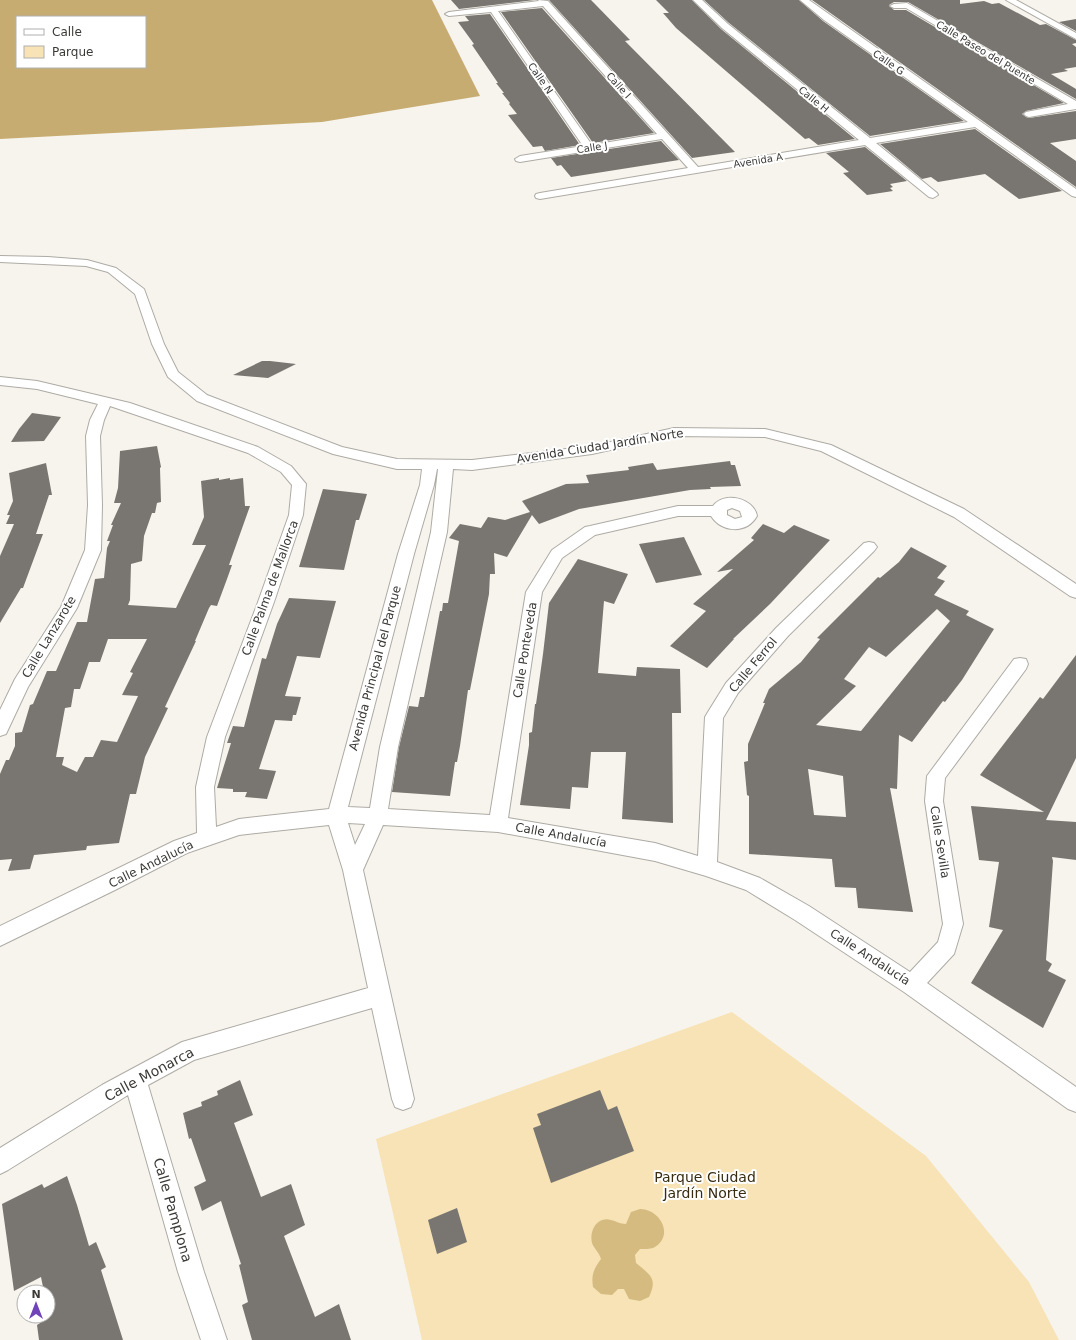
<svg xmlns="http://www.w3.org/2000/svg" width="1076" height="1340" font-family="'DejaVu Sans',sans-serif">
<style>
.green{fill:#f7e3b6}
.forest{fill:#c7ac71;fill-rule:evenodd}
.water{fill:#d5bb7f}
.building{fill:#797671;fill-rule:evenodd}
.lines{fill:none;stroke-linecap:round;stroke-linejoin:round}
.street-casing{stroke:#aeaba5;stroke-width:2}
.street{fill:#fff;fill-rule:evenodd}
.labels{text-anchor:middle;stroke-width:4;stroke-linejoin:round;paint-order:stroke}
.far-street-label{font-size:10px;fill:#3b3a37;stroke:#fff}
.street-label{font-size:12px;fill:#3b3a37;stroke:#fff}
.near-street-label{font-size:14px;fill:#3b3a37;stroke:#fff}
.near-park-label{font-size:14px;fill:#382c11;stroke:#fff}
</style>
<rect width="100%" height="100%" fill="#f7f4ed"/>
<!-- green -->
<path class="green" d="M 732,1012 L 926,1156 L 1029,1282 L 1059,1340 L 422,1340 L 376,1139 Z"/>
<!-- forest -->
<path class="forest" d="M 0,0 L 432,0 L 480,96 L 322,122 L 0,139 ZM 17,17 L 145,17 L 145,67 L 17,67 Z"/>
<!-- water -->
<path class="water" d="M 640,1209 C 661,1209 675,1237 653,1248 C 650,1249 644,1249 640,1249 L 635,1255 L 636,1263 C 650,1275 658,1278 649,1297 L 640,1301 L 629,1299 L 624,1289 L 618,1289 L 612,1295 L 601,1294 L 593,1287 C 591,1274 594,1269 601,1259 C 599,1252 593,1247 592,1243 C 589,1231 597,1216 611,1220 C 616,1221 620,1224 626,1224 L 631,1212 Z"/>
<!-- building -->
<path class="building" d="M 451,0 L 535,0 L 459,9 Z
M 549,0 L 591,0 L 594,3 L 630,40 L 625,41 L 735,152 L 692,158 Z
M 656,0 L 692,0 L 721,29 L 855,139 L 818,145 L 809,138 L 805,139 L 676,28 L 663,13 L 669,13 Z
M 704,0 L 799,0 L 823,21 L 964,121 L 870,136 L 729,23 Z
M 812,0 L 960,0 L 960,4 L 984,1 L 992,4 L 999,3 L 1040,25 L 1046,24 L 1076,40 L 1076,43 L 1072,44 L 1076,47 L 1076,67 L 1064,69 L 1068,71 L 1051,74 L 1076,89 L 1076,99 L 908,2 L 894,2 L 889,5 L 894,10 L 906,10 L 1064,103 L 1026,111 L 1022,114 L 1026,117 L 1029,118 L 1076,111 L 1076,139 L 1050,143 L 1076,161 L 1076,187 Z
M 542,8 L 654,133 L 593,143 L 501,12 Z
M 490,14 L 580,145 L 545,151 L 542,146 L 533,147 L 508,115 L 517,114 L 509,104 L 510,103 L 502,93 L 504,93 L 496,83 L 498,83 L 472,45 L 474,44 L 458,22 L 469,21 L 465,16 Z
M 1076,19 L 1076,31 L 1059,22 Z
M 975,129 L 1062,191 L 1019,199 L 985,174 L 938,182 L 931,177 L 922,179 L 880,144 Z
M 661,141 L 679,160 L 571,177 L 561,165 L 557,166 L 551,158 Z
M 865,147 L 907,181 L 890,184 L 893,187 L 890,188 L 893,191 L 867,195 L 843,173 L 849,172 L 826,153 Z
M 262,361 L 270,361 L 296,364 L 268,378 L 233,375 Z
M 32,413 L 61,417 L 44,441 L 11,442 L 19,429 Z
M 157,446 L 161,467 L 160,468 L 161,502 L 157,503 L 155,513 L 152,513 L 144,536 L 142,561 L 131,564 L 130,600 L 128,605 L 176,608 L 206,545 L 192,545 L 204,517 L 201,481 L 219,478 L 219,480 L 230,478 L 230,480 L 243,478 L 245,506 L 250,506 L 229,565 L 232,565 L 227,579 L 217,606 L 211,605 L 209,608 L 195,641 L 196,641 L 165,707 L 168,708 L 145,757 L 136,794 L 130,794 L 119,843 L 87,846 L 86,850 L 34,855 L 30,869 L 8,871 L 12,859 L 0,860 L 0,774 L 6,760 L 9,760 L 15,746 L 15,733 L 22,732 L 30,705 L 33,704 L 47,671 L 56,671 L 77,622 L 87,622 L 95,579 L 104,578 L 107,548 L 110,541 L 107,541 L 113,525 L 111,525 L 121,503 L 114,503 L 118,488 L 120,451 ZM 108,639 L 147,639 L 130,672 L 133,673 L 122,695 L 138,696 L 117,742 L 101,740 L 93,757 L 85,757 L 77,772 L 62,765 L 64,757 L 56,757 L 65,708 L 71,707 L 74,689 L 80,689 L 89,662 L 100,662 Z
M 730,461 L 731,465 L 735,465 L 741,486 L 710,487 L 711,489 L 690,490 L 579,509 L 539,524 L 532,515 L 507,557 L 494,553 L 495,574 L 490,574 L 489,594 L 470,690 L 468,690 L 460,746 L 457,762 L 455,762 L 450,796 L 392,792 L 399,747 L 409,706 L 418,707 L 420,697 L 424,697 L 440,611 L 442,611 L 443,603 L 448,603 L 459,541 L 449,538 L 460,524 L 481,528 L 488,517 L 505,520 L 530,512 L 522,501 L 566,484 L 589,483 L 586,475 L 629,470 L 628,467 L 653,463 L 657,470 Z
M 46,463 L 52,495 L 49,495 L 36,534 L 43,534 L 23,588 L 21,588 L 0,623 L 0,556 L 14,524 L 6,524 L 10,515 L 7,515 L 13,501 L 9,473 Z
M 323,489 L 367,494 L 359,520 L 356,520 L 344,570 L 299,567 Z
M 763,524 L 784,533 L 794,525 L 830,540 L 770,604 L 733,639 L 734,639 L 707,668 L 670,646 L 706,611 L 693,604 L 733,569 L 717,572 L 754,540 L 751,538 Z
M 684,537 L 702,575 L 656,583 L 639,544 Z
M 911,547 L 947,566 L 937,578 L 945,581 L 934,595 L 969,611 L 966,615 L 994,629 L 962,680 L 945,702 L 943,701 L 912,742 L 899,735 L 897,789 L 890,788 L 913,912 L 858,908 L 856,888 L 835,887 L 832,859 L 749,854 L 749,796 L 747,795 L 744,762 L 748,761 L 748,744 L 765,703 L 763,703 L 769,689 L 801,662 L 820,639 L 817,638 L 878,577 L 880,578 L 899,562 ZM 937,609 L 950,621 L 861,731 L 816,725 L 856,686 L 844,679 L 869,647 L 886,657 ZM 808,769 L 843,776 L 846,817 L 814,815 Z
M 578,559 L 628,574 L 614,604 L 604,601 L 598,673 L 636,676 L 637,667 L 680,669 L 681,713 L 672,713 L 673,823 L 622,819 L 626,752 L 591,752 L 588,788 L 572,787 L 570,809 L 520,805 L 529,745 L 529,733 L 532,732 L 535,704 L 536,704 L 543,654 L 549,603 Z
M 289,598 L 336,601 L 320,658 L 297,656 L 285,696 L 301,697 L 296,715 L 293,715 L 292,721 L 275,720 L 259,769 L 276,771 L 267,799 L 245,797 L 247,792 L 233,792 L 233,789 L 217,788 L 231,743 L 227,743 L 233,726 L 244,727 L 262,658 L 266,659 L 277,624 Z
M 1076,655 L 1076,758 L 1046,820 L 1076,822 L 1076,860 L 1052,857 L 1053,861 L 1046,960 L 1052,964 L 1048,971 L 1066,980 L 1043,1028 L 971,983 L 1003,930 L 989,927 L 999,862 L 979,860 L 971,806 L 1044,812 L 980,775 L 1040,697 L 1043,699 Z
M 240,1080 L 253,1115 L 234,1123 L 261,1197 L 291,1184 L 305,1225 L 284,1236 L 315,1317 L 339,1304 L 351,1340 L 252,1340 L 242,1305 L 248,1302 L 239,1265 L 241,1264 L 221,1201 L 202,1211 L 194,1187 L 206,1181 L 191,1138 L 189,1139 L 183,1113 L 202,1106 L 201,1102 L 218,1095 L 217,1091 Z
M 600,1090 L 608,1110 L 617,1106 L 634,1151 L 551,1183 L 533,1128 L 541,1125 L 537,1114 Z
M 67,1176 L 77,1205 L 89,1246 L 96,1242 L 106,1267 L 101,1270 L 123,1340 L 39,1340 L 37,1325 L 48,1318 L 48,1292 L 44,1292 L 41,1277 L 14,1291 L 2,1204 L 42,1184 L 44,1188 Z
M 457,1208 L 467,1242 L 437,1254 L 428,1220 Z"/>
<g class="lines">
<defs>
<path id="street" d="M 538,0 L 548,1 L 698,167 L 859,140 L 722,28 L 693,0 L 702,0 L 728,24 L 870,138 L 968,122 L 824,20 L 800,0 L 809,0 L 1076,189 L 1076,197 L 1072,196 L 975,127 L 876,143 L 937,193 L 938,195 L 933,198 L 929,197 L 865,145 L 540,199 L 536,198 L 535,196 L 536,194 L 540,193 L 688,168 L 662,139 L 520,162 L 516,161 L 515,159 L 520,156 L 583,146 L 491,12 L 449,16 L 445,14 L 449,12 L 539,1 ZM 543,6 L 657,134 L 592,145 L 498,11 Z
M 1006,0 L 1016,0 L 1076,33 L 1076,39 Z
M 907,3 L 1076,101 L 1076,109 L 1029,117 L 1026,116 L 1024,114 L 1026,112 L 1068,104 L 906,8 L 894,8 L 890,6 L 894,4 Z
M 0,256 L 48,257 L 87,260 L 116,268 L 144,289 L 164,344 L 178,372 L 207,395 L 342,447 L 397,459 L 472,460 L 592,446 L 674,428 L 765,429 L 831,445 L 964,509 L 1076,584 L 1076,598 L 1070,596 L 954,517 L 821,451 L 765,437 L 674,436 L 592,454 L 472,470 L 453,469 L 447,532 L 398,747 L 388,809 L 490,815 L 526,592 L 552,550 L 585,527 L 590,526 L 678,506 L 713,506 C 724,491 754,498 757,516 C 747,534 722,533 711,516 L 678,516 L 595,535 L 562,558 L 542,592 L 508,818 L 655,843 L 698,856 L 705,717 L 708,712 L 726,683 L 776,628 L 864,543 L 869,542 L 874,543 L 877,547 L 874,551 L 788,636 L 738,693 L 723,718 L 717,862 L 760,878 L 809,906 L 910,972 L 938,942 L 943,924 L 925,801 L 927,776 L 1014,659 L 1020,658 L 1026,659 L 1028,664 L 1026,669 L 945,778 L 943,801 L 963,924 L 954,954 L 927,983 L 1076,1087 L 1076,1112 L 1068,1109 L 904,992 L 795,920 L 746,890 L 706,876 L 655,861 L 498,832 L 383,825 L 363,870 L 414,1099 L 411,1107 L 403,1110 L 395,1107 L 392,1099 L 372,1008 L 194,1060 L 148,1085 L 204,1272 L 227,1340 L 201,1340 L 178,1272 L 128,1095 L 8,1170 L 0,1174 L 0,1148 L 102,1085 L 182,1042 L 368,988 L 343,870 L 329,825 L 239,835 L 187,853 L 115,890 L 0,946 L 0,926 L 174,841 L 197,833 L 196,787 L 207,737 L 258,602 L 289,515 L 292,485 L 281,472 L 248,453 L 110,406 L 104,420 L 100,436 L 102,505 L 101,550 L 77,608 L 28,687 L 6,734 L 0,736 L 0,710 L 15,679 L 61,607 L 85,550 L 88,505 L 86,436 L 90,420 L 98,404 L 37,389 L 0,385 L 0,377 L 37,381 L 130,403 L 258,447 L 291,466 L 306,484 L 303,515 L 274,602 L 225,737 L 214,787 L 216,827 L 239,819 L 329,809 L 398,554 L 420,485 L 422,469 L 397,469 L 333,454 L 197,401 L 168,377 L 152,344 L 135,294 L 108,272 L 86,266 L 0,262 ZM 437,469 L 438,469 L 431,532 L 380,747 L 370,808 L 348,807 L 414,554 L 434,485 ZM 732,508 L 740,511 L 742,517 L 735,519 L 727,515 L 727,510 ZM 348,823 L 365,824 L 355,845 Z"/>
</defs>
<!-- street casing -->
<use href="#street" class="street-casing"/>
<!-- street -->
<use href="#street" class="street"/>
</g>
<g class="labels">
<!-- far-street labels -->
<g class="far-street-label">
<text transform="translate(986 52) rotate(31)" y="4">Calle Paseo del Puente</text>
<text transform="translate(889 62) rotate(35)" y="4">Calle G</text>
<text transform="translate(541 78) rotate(55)" y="4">Calle N</text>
<text transform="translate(619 85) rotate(48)" y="4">Calle I</text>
<text transform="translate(814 99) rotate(39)" y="4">Calle H</text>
<text transform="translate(592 147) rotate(-9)" y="4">Calle J</text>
<text transform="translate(758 160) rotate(-9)" y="4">Avenida A</text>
</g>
<!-- street labels -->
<g class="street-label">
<text transform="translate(600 446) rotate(-9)" y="4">Avenida Ciudad Jardín Norte</text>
<text transform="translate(270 588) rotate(-70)" y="4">Calle Palma de Mallorca</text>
<text transform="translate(49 637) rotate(-59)" y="4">Calle Lanzarote</text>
<text transform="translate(525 650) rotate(-81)" y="4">Calle Ponteveda</text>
<text transform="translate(753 665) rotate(-50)" y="4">Calle Ferrol</text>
<text transform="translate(375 668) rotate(-75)" y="4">Avenida Principal del Parque</text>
<text transform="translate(561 835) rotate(10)" y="4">Calle Andalucía</text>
<text transform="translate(940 842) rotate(81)" y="4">Calle Sevilla</text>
<text transform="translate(151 864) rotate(-26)" y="4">Calle Andalucía</text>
<text transform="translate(870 957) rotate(33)" y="4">Calle Andalucía</text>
</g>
<!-- near-street labels -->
<g class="near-street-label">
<text transform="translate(149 1074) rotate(-28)" y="5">Calle Monarca</text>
<text transform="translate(173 1210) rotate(74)" y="5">Calle Pamplona</text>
</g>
<!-- near-park labels -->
<g class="near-park-label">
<text x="705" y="1182">Parque Ciudad<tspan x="705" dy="16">Jardín Norte</tspan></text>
</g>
</g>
<!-- legend -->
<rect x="16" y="16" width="130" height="52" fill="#ffffff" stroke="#b1b0af"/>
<rect x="24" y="29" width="20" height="6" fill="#ffffff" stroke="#b1b0af"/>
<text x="52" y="36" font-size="12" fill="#3b3a37">Calle</text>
<rect x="24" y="46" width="20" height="12" fill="#f7e3b6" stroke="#b1b0af"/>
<text x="52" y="56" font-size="12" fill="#3b3a37">Parque</text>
<!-- north arrow -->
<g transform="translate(36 1304)"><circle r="19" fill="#ffffff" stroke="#b1b0af"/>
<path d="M0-3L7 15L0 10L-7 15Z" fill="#7043bb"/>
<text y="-6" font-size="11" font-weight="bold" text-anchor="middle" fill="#3b3a37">N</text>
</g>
</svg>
